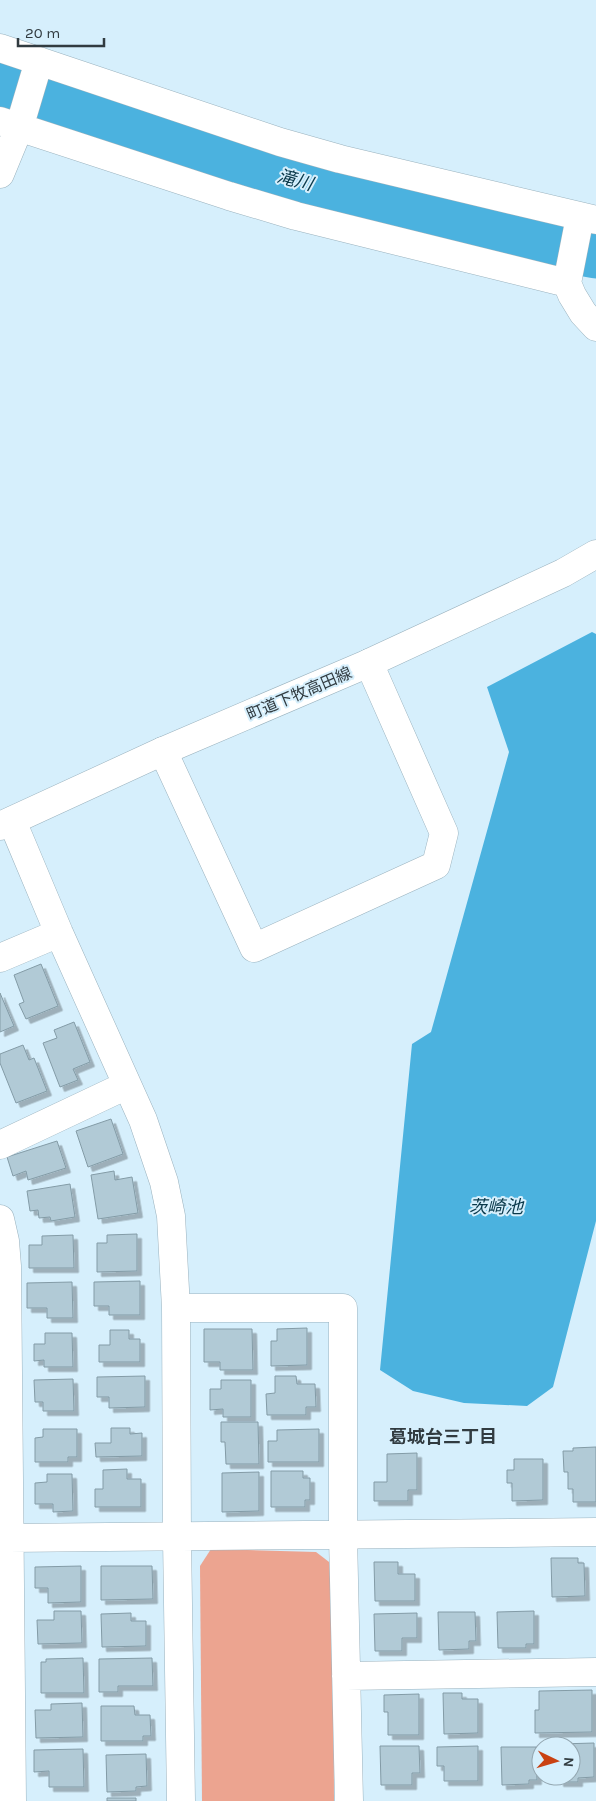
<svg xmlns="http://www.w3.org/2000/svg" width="596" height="1801" font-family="Karla,'Noto Sans JP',sans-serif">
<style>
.green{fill:#eca490}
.water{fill:#4bb2df}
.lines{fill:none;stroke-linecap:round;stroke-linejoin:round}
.river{stroke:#4bb2df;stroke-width:51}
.building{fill:#b1cad6;stroke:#839ba6;filter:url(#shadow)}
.street-casing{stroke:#9ab2be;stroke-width:29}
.secondary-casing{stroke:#9ab2be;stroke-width:29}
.street{stroke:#fff;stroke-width:28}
.secondary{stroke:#fff;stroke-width:28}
.labels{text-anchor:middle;stroke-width:4;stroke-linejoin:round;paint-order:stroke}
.street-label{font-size:16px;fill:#313b40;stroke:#d6effc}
.water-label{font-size:18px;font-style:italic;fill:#09384a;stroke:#d6effc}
.neighbourhood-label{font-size:18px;font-weight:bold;fill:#313b40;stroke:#d6effc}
</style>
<defs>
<filter id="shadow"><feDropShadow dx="4.5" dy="4.5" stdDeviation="0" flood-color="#0004"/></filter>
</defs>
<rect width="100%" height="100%" fill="#d6effc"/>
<!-- green -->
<path class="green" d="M 211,1549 L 316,1552 L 333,1565 L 334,1801 L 202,1801 L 200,1566 Z"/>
<!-- water -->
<path class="water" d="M 592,632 L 596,634 L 596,1221 L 553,1387 L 527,1406 L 464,1403 L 413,1391 L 380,1370 L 412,1044 L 431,1032 L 509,752 L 487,687 Z"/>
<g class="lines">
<!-- river -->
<path class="river" d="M 0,85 L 270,173 L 344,194 L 540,243 L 596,253"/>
</g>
<!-- building -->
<path class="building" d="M 41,964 L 58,1006 L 26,1019 L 19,1004 L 24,1002 L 14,975 Z
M 0,993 L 14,1026 L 0,1032 Z
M 74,1022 L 90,1062 L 73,1069 L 78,1080 L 60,1087 L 43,1043 L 57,1038 L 54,1030 Z
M 23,1045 L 29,1060 L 34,1058 L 47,1091 L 16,1103 L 0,1063 L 0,1054 Z
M 111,1119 L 123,1154 L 88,1167 L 76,1131 Z
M 57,1141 L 66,1168 L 28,1180 L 26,1171 L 13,1176 L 7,1157 Z
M 114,1171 L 115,1180 L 132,1177 L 138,1213 L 98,1219 L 91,1175 Z
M 70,1184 L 75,1217 L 51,1221 L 50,1217 L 39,1218 L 38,1210 L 30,1211 L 27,1191 Z
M 137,1234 L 137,1271 L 97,1272 L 97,1243 L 107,1243 L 107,1235 Z
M 73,1235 L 74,1268 L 29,1268 L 29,1245 L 42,1245 L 42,1236 Z
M 140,1281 L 140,1315 L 109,1315 L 109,1306 L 94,1306 L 94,1282 Z
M 72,1282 L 73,1318 L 47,1318 L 47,1308 L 27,1308 L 27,1283 Z
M 307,1328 L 307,1365 L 271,1366 L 271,1341 L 277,1341 L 277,1329 Z
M 204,1329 L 252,1329 L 253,1370 L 220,1370 L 220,1362 L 204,1362 Z
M 110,1330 L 129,1330 L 129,1339 L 140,1339 L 140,1362 L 99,1362 L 99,1345 L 110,1345 Z
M 45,1333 L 72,1333 L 73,1367 L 44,1367 L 44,1360 L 34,1361 L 34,1344 L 45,1344 Z
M 145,1376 L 145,1407 L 109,1408 L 109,1397 L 97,1397 L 97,1377 Z
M 275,1376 L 296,1376 L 297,1384 L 315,1384 L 316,1407 L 306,1407 L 306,1415 L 267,1415 L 266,1394 L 275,1393 Z
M 73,1379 L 74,1411 L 43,1411 L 43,1402 L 35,1402 L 34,1380 Z
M 221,1380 L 251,1380 L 251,1417 L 223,1417 L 223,1409 L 210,1410 L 210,1389 L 221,1389 Z
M 221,1422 L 258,1422 L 259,1464 L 226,1464 L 225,1442 L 221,1442 Z
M 111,1428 L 130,1428 L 130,1434 L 142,1433 L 142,1456 L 96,1457 L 95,1443 L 111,1443 Z
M 43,1429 L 77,1429 L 77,1457 L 68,1457 L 68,1462 L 35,1462 L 35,1438 L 43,1437 Z
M 319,1429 L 319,1462 L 268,1462 L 268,1441 L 277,1441 L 277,1430 Z
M 596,1447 L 596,1502 L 573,1502 L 573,1489 L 568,1489 L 568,1472 L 564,1472 L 563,1451 L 573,1451 L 573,1448 Z
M 417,1453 L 417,1490 L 408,1490 L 408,1501 L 374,1501 L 374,1482 L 387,1482 L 387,1454 Z
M 514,1459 L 543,1459 L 543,1500 L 512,1501 L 512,1483 L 507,1483 L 507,1470 L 514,1470 Z
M 127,1469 L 127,1479 L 141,1479 L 141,1507 L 95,1507 L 95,1489 L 103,1489 L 103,1470 Z
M 271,1471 L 303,1471 L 303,1478 L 310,1478 L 310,1500 L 305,1500 L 305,1507 L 271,1507 Z
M 259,1472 L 259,1511 L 222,1512 L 222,1473 Z
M 47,1474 L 72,1474 L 73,1511 L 53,1512 L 53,1504 L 35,1504 L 35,1483 L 47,1482 Z
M 551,1558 L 578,1558 L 578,1563 L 584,1563 L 585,1596 L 552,1597 Z
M 374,1562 L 398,1562 L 398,1574 L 415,1574 L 415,1601 L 375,1601 Z
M 81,1566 L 81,1602 L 48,1603 L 48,1588 L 35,1588 L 35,1567 Z
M 101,1566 L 152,1566 L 153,1599 L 101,1600 Z
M 54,1611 L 81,1611 L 82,1643 L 38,1644 L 37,1620 L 54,1620 Z
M 534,1611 L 534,1644 L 526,1644 L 526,1648 L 498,1648 L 497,1612 Z
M 438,1612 L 475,1612 L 476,1641 L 469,1641 L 469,1649 L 439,1650 Z
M 131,1613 L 131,1621 L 146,1621 L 146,1646 L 102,1647 L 101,1614 Z
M 417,1613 L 417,1638 L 402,1638 L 402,1651 L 375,1651 L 374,1614 Z
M 83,1658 L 84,1693 L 41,1693 L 41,1662 L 46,1662 L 46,1659 Z
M 152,1658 L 153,1686 L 118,1686 L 118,1692 L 99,1692 L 99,1659 Z
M 592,1690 L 592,1732 L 535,1733 L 535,1710 L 539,1710 L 539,1691 Z
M 443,1693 L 462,1693 L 462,1699 L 478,1699 L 478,1733 L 444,1734 Z
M 419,1694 L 419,1735 L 388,1735 L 388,1712 L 384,1712 L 384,1695 Z
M 82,1703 L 83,1737 L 36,1738 L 35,1710 L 51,1710 L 51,1704 Z
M 101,1706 L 134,1706 L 135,1715 L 150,1715 L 151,1736 L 143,1736 L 143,1741 L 101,1741 Z
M 594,1743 L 594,1777 L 578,1778 L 578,1782 L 559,1782 L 559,1776 L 571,1776 L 571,1746 L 559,1746 L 559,1744 Z
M 380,1746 L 419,1746 L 420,1773 L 412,1773 L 412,1785 L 381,1785 Z
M 478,1746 L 478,1781 L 444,1781 L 444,1766 L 437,1766 L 437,1747 Z
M 501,1747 L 536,1747 L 537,1780 L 529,1780 L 529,1784 L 502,1785 Z
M 83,1749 L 84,1787 L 49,1787 L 49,1771 L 34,1772 L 34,1750 Z
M 146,1754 L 147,1786 L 136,1787 L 136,1791 L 107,1792 L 106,1755 Z
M 107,1798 L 136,1798 L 136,1801 L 107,1801 Z"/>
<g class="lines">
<defs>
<path id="street" d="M 0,48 L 280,142 L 340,159 L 596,220
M 0,121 L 229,196 L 296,216 L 567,283
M 0,174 L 19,128 L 39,61
M 580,217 L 567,283 L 572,295 L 583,313 L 596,327
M 163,751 L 254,948 L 436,865 L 444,833 L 369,663
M 12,821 L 59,933 L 143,1120 L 164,1182 L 171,1216 L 176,1308 L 177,1538 L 181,1801
M 0,958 L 59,933
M 0,1145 L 127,1085
M 0,1219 L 5,1241 L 7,1266 L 12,1801
M 176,1308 L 343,1308 L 343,1536 L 349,1801
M 9,1538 L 596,1532
M 346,1676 L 596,1672"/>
<path id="secondary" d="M 0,826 L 163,751 L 369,663 L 563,573 L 596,554"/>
</defs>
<!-- street casing -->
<use href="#street" class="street-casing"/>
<!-- secondary casing -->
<use href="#secondary" class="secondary-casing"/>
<!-- street -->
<use href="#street" class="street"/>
<!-- secondary -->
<use href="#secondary" class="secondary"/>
</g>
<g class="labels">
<!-- street labels -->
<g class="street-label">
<text transform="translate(299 693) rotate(-23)" y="6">町道下牧高田線</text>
</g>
<!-- water labels -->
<g class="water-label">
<text transform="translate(295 180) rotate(15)" y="6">滝川</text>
<text x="496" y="1213">茨崎池</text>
</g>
<!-- neighbourhood labels -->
<g class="neighbourhood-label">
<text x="443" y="1443">葛城台三丁目</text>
</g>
</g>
<!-- north arrow -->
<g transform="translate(556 1761) rotate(95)"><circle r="24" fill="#d6effc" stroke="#94a7b1"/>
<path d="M0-4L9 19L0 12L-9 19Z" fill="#c94112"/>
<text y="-8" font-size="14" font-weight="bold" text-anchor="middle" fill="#313b40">N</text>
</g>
<!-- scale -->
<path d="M18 38v8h86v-8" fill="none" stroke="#313b40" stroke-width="2.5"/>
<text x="25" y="38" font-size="15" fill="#313b40" stroke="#d6effc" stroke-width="4" paint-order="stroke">20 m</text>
</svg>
